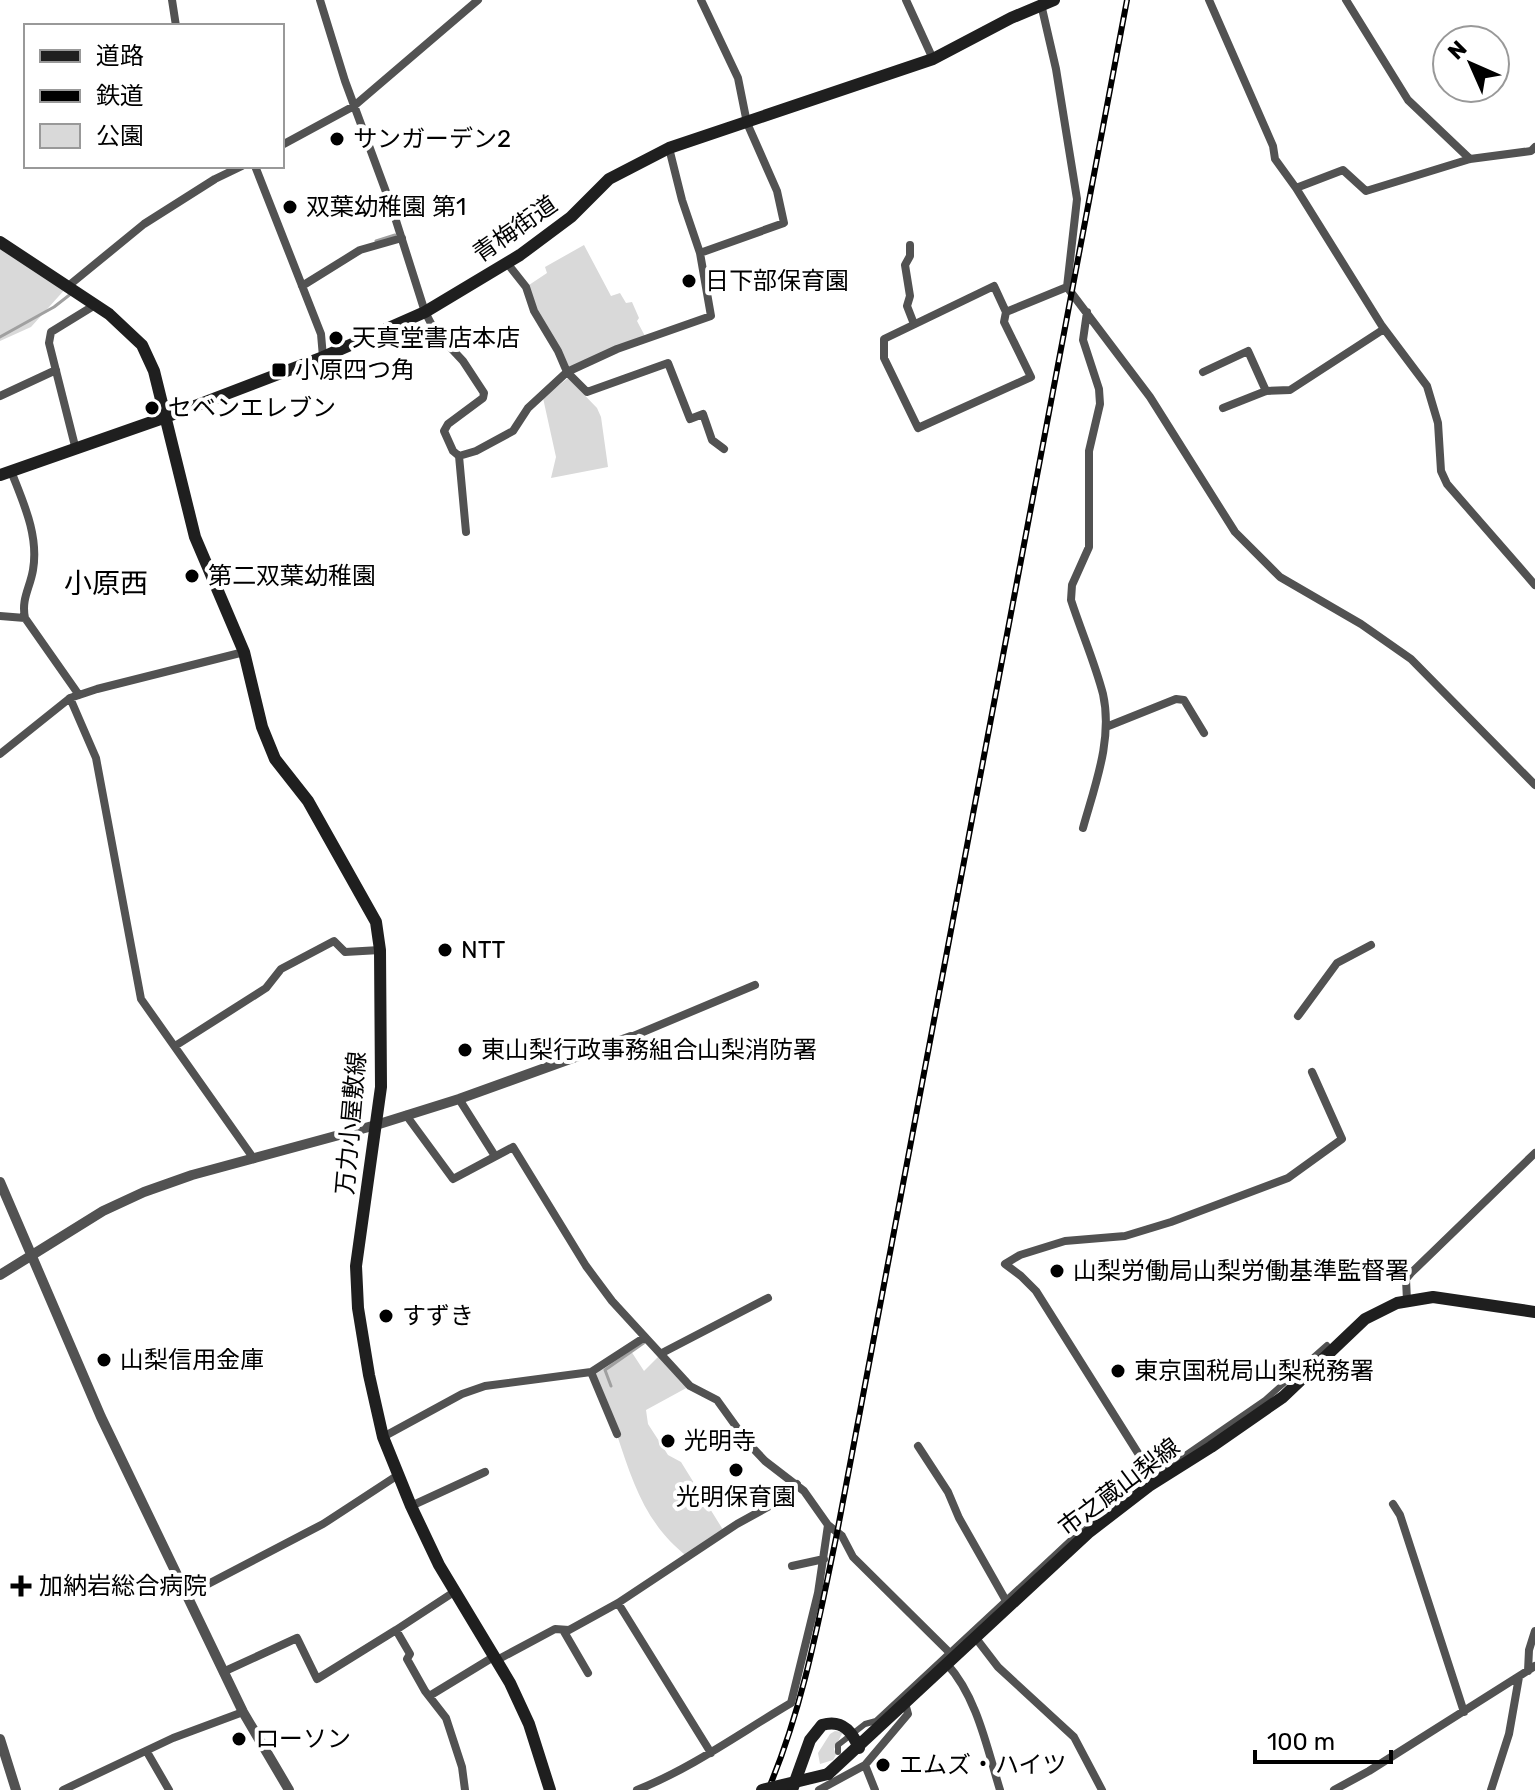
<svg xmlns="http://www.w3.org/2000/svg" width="1535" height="1790" font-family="Rubik,'Noto Sans JP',sans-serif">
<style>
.green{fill:#d9d9d9}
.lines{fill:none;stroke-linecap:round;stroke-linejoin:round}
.stream{stroke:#a0a0a0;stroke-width:3}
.pedestrian{stroke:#525252;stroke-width:6}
.minor{stroke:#525252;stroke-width:8}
.tertiary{stroke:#525252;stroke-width:10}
.secondary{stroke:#1f1f1f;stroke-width:12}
.rail-casing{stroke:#000;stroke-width:6}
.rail{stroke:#fff;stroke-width:3;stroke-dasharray:9;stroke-linecap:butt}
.secondary-bridge{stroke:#1f1f1f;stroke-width:12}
.poi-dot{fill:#000;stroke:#fff;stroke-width:3}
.labels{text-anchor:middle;stroke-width:8;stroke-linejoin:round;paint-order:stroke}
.poi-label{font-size:24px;fill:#000;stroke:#fff;text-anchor:start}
.street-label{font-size:24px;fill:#000;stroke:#fff}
.quarter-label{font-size:28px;fill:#000;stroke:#fff}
</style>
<rect width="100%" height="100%" fill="#fff"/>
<!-- green -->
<path class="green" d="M 0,242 L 67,287 L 31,327 L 0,341 Z
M 584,245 L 611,296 L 620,293 L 626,303 L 632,302 L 639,318 L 637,321 L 646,338 L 572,372 L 558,351 L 526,287 L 547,273 L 545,267 Z
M 568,378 L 597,408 L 601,417 L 608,467 L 551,478 L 556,457 L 543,398 Z
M 629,1348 L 644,1371 L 662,1353 L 690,1386 L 646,1410 L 648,1424 L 668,1455 L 681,1462 L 725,1533 L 688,1557 C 646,1525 633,1483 617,1435 C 610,1414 600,1393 591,1372 Z
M 835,1731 L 843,1732 L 834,1749 L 836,1755 L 833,1760 L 820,1764 L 818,1753 L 830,1734 Z"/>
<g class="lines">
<!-- stream -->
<path class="stream" d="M 376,241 L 395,235
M 0,337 L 54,307 L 72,293
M 611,1386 L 605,1370 L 645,1342"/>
<!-- pedestrian -->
<path class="pedestrian" d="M 1162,1471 L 1265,1400 L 1327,1345
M 838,1752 L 838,1745 L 865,1724 L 876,1721 L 1077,1534 L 1126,1496"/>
<!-- minor -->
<path class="minor" d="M 172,0 L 176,26
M 320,0 L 345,81 L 392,208 L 425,312 L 435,331 L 463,361 L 484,393 L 483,398 L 448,424 L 444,431 L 453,451 L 459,456 L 466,532
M 906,0 L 933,59
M 1209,0 L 1273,146 L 1275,159 L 1296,188 L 1382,326 L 1427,386 L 1438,423 L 1441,471 L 1447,484 L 1535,585
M 1346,0 L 1408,100 L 1470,159
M 1041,4 L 1056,69 L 1077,199 L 1067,287 L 1150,397 L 1235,532 L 1280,577 L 1361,624 L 1411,659 L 1535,785
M 282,145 L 354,106 L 478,0
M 255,166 L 321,334 L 323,357
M 1296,188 L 1343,170 L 1366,191 L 1470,159 L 1531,151 L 1535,147
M 910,245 L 910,256 L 905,265 L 910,296 L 907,306 L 914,324
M 700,253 L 784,223 L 777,191 L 747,123 L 738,78 L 701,0
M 507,263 L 526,287 L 534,311 L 558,351 L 567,372 L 587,392 L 668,363 L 690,419 L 703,414 L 712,440 L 724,449
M 302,286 L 360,250 L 402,238
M 994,286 L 1006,312 L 1004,322 L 1031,377 L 918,428 L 884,358 L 884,339 Z
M 67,287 L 144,224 L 215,179 L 242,166
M 1006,312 L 1067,287
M 1203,372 L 1248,351 L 1266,391
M 0,396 L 56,370
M 1223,408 L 1266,391 L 1290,390 L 1384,329
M 76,450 L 49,343 L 51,332 L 95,305
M 459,456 L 476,451 L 513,431 L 528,408 L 567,372 L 617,349 L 711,316 L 700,253 L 682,200 L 669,148
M 11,471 C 23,502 39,535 33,570 C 30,588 21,599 25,618 L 79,695
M 0,616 L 25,618
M 70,698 L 96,758 L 141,999 L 254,1159
M 1106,727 L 1176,699 L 1184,700 L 1204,733
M 0,754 L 70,698 L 97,689 L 244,652
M 1083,828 C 1095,785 1113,739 1103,694 C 1095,663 1081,631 1071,600 L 1072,585 L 1089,547 L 1089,451 L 1100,404 L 1099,389 L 1083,340 L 1087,312
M 1298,1016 L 1337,963 L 1371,945
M 631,1037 L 755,985
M 175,1046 L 266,988 L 281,969 L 334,941 L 345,952 L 380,950
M 459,1099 L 495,1156
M 406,1115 L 453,1179 L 513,1147 L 586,1266 L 612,1301 L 690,1386 L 717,1400 L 748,1443 L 765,1461 L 804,1491 L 828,1525 L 842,1536 L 853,1557 L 954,1657
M 1407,1301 L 1406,1279 L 1411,1273 L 1535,1153
M 662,1353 L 768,1298
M 591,1372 L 617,1434
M 383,1437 L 462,1394 L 485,1386 L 591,1372 L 645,1337
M 918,1446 L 948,1492 L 959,1518 L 1009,1606
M 1148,1469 L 1036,1291 L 1021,1276 L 1005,1264 L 1020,1255 L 1065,1241 L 1125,1236 L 1171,1222 L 1288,1178 L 1342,1139 L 1312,1072
M 1393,1504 L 1400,1515 L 1464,1712
M 411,1506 L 485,1472
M 792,1566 L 824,1559
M 454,1592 L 396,1630 L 410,1654 L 407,1659 L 425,1691 L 446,1718 L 462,1767 L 465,1790
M 187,1595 L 323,1524 L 398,1475
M 618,1603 L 711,1753
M 563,1630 L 588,1673
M 975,1637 L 998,1667 L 1074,1737 L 1102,1790
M 497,1660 L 555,1629 L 569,1630 L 618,1603 L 737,1524 L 786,1497 L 797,1484
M 947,1664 C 977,1697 987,1748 1000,1790
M 1528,1671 L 1529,1650 L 1535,1631
M 223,1672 L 297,1638 L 317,1679 L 396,1630
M 431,1695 L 495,1656
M 147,1752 L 169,1790
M 865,1765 L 875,1790
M 63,1790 L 173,1738 L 243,1712
M 637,1790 C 692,1768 740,1733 791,1703 L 818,1593 L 828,1525
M 819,1790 L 865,1765 L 908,1714 L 905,1703
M 1334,1790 L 1369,1771 L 1535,1666
M 1491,1790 L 1509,1734 L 1519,1677"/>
<!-- tertiary -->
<path class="tertiary" d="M 0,1182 L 101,1417 L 243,1712 L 289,1790
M 0,1275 L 103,1211 L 144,1192 L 192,1175 L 376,1125 L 459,1099 L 631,1037
M 0,1739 L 16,1790"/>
<!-- secondary -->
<path class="secondary" d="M 0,242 L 109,314 L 142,345 L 154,371 L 195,537 L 244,652 L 262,727 L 275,759 L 308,801 L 376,922 L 380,950 L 381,1087 L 356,1266 L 358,1308 L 369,1375 L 383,1437 L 411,1506 L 439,1565 L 510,1683 L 529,1724 L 550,1790
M 0,475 L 166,417 L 323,357 L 425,312 L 520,255 L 571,217 L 609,179 L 669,148 L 933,59 L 1011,18 L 1054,0
M 828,1774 L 1088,1533 L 1149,1486 L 1211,1447 L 1283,1397 L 1365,1319 L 1397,1303 L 1433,1297 L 1535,1312
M 792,1790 L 810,1740 L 822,1725 C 842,1719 852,1731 859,1748"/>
<defs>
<path id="rail" d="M 768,1790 C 803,1708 819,1619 837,1533 L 1127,0"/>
</defs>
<!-- rail casing -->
<use href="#rail" class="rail-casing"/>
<!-- rail -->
<use href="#rail" class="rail"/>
<!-- secondary-bridge -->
<path class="secondary-bridge" d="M 762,1790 L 828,1774"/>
</g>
<!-- markers -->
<g class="poi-dot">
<circle cx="337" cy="139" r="8"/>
<circle cx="290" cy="207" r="8"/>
<circle cx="689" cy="281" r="8"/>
<circle cx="336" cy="338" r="8"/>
<rect x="271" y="362" width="16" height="16" rx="4"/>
<circle cx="152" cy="408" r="8"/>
<circle cx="192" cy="576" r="8"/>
<circle cx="445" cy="950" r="8"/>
<circle cx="465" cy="1050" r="8"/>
<circle cx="1057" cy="1271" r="8"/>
<circle cx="386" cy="1316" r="8"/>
<circle cx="104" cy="1360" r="8"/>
<circle cx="1118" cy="1371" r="8"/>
<circle cx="668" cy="1441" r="8"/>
<circle cx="736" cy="1470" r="8"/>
<path d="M17 1574h8v8h8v8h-8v8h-8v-8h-8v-8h8z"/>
<circle cx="239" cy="1739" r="8"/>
<circle cx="883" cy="1765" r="8"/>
</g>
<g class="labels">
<!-- poi labels -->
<g class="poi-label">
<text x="353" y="147">サンガーデン2</text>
<text x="306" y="215">双葉幼稚園 第1</text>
<text x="705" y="289">日下部保育園</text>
<text x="352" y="346">天真堂書店本店</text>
<text x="295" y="378">小原四つ角</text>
<text x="168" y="416">セベンエレブン</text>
<text x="208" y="584">第二双葉幼稚園</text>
<text x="461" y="958">NTT</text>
<text x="481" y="1058">東山梨行政事務組合山梨消防署</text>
<text x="1073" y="1279">山梨労働局山梨労働基準監督署</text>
<text x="402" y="1324">すずき</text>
<text x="120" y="1368">山梨信用金庫</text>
<text x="1134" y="1379">東京国税局山梨税務署</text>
<text x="684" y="1449">光明寺</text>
<text x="736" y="1505" text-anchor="middle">光明保育園</text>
<text x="39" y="1594">加納岩総合病院</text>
<text x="255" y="1747">ローソン</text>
<text x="899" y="1773">エムズ・ハイツ</text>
</g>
<!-- street labels -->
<g class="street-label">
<text transform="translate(515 229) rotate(-35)" y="8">青梅街道</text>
<text transform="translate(351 1123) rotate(-85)" y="8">万力小屋敷線</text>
<text transform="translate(1119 1487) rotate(-37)" y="8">市之蔵山梨線</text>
</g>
<!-- quarter labels -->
<g class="quarter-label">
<text x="106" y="593">小原西</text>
</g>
</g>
<!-- legend -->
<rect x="24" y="24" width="260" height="144" fill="#ffffff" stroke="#999999" stroke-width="2"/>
<rect x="40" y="50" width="40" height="12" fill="#1f1f1f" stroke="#999999" stroke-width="2"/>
<text x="96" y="64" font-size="24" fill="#000000">道路</text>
<rect x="40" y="90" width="40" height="12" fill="#000000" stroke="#999999" stroke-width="2"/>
<text x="96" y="104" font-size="24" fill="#000000">鉄道</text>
<rect x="40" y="124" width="40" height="24" fill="#d9d9d9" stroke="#999999" stroke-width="2"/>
<text x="96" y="144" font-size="24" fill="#000000">公園</text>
<!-- north arrow -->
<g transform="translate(1471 64) rotate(315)"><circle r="38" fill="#ffffff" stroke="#999999" stroke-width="2"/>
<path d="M0-6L14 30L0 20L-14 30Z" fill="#000000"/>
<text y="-12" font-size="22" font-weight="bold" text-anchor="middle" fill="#000000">N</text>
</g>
<!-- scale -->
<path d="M1255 1750v12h136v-12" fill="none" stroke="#000000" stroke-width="4"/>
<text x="1267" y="1750" font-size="24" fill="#000000" stroke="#ffffff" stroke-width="6" paint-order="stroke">100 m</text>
</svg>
